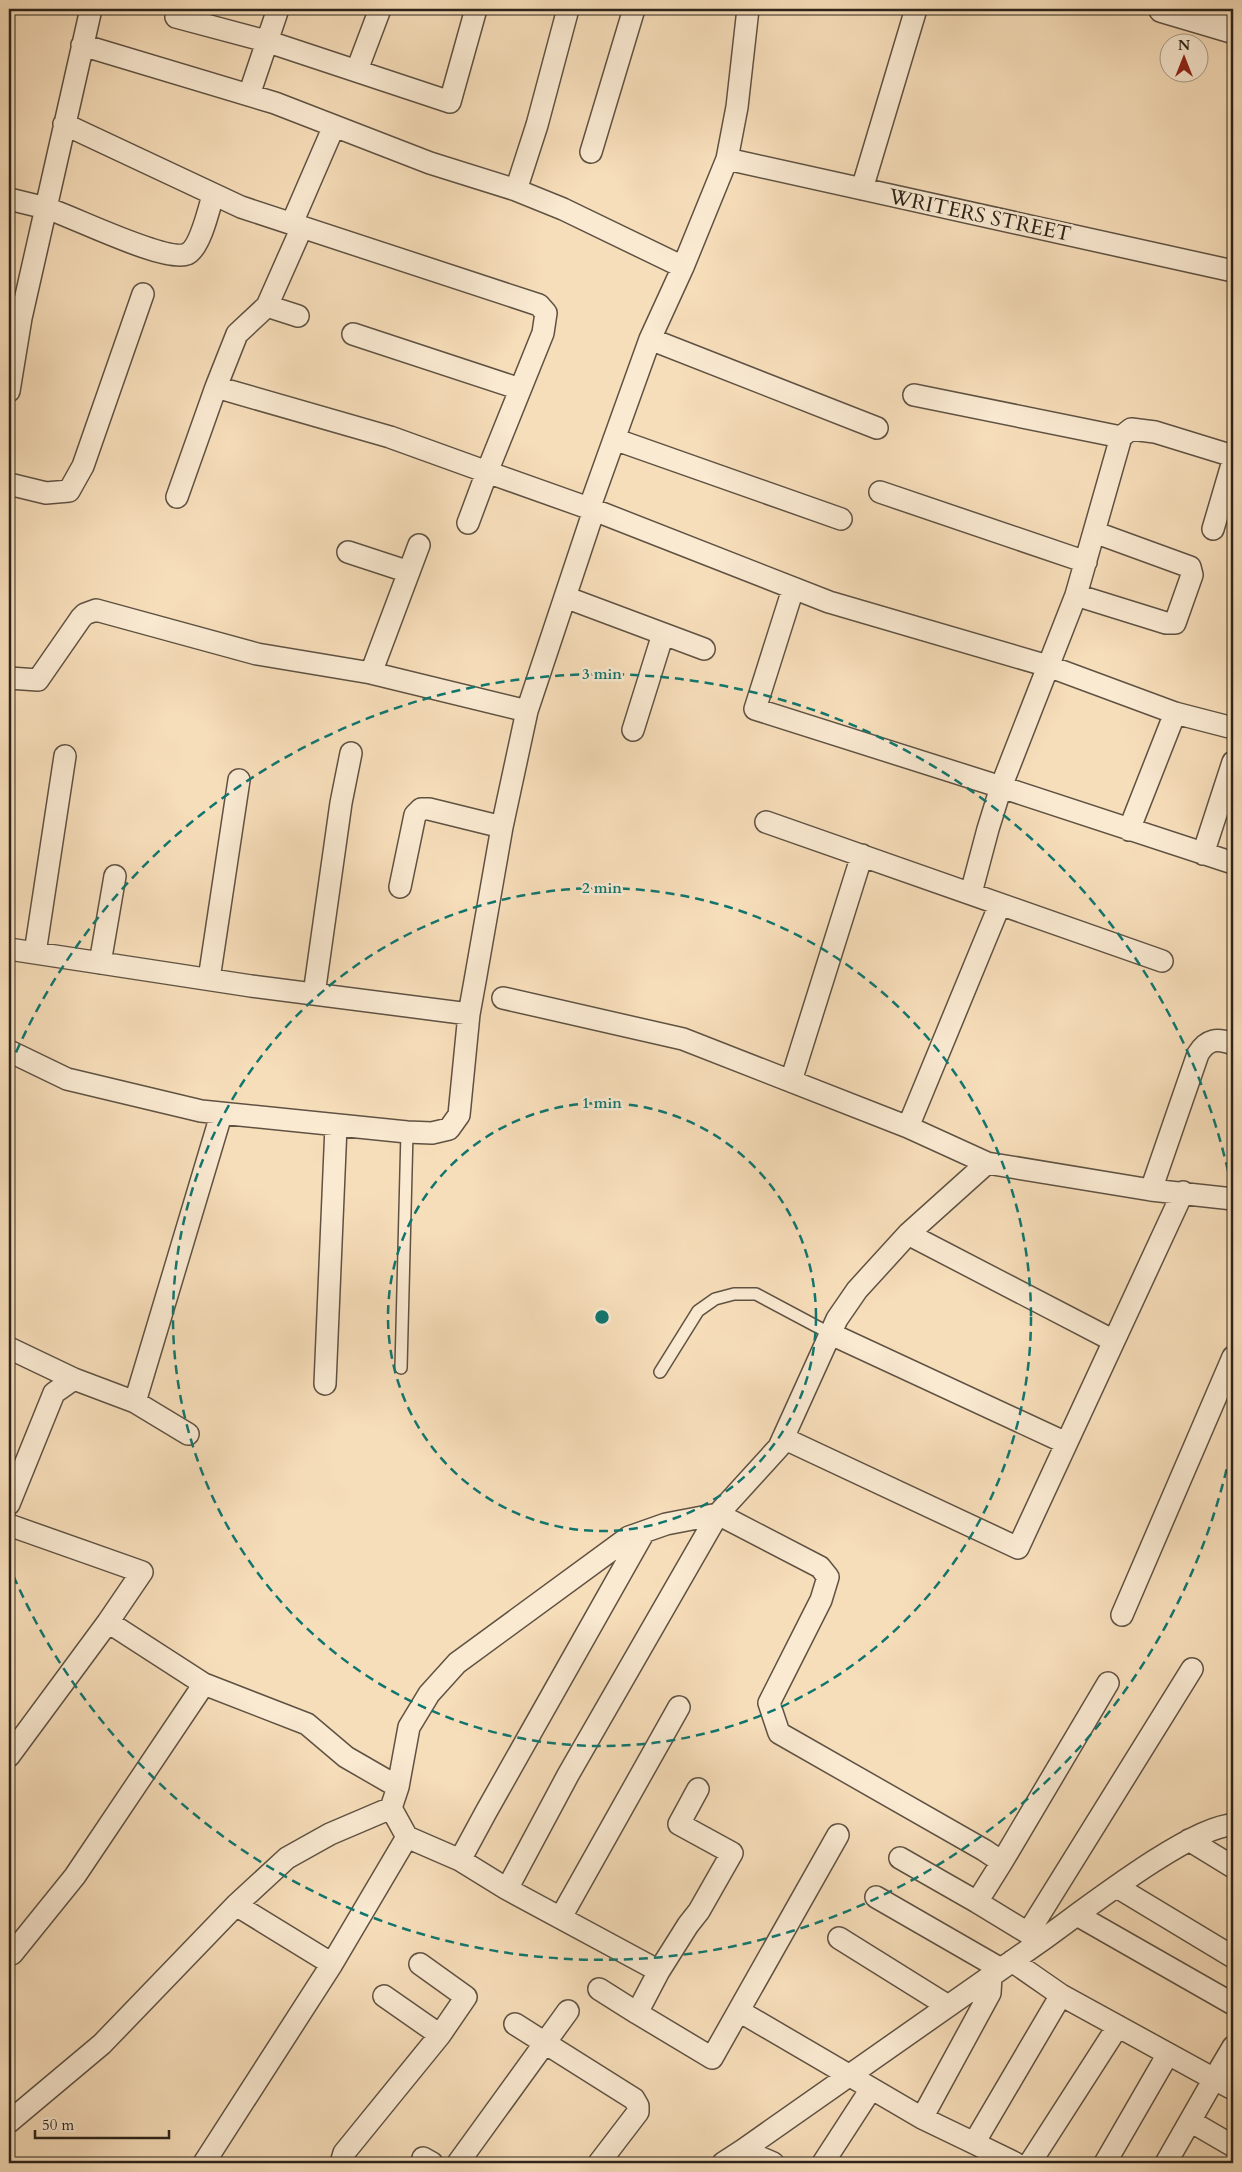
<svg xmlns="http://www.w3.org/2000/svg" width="1242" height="2172" font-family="Cardo,serif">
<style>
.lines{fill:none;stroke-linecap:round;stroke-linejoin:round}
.service-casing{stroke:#5f5243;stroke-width:14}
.minor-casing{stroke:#5f5243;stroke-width:24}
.tertiary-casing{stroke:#5f5243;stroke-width:29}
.service{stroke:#faead2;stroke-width:11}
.minor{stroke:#faead2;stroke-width:21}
.tertiary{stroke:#faead2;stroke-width:26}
.ring{fill:none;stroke:#0f766e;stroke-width:2.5;stroke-dasharray:9 6}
.labels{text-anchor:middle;stroke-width:5;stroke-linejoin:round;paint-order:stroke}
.street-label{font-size:21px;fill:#2c241b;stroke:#faead2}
.centre{fill:#0f766e;stroke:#faead2;stroke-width:2.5}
.ring-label{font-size:15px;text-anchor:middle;font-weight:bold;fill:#0f766e;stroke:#faead2;stroke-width:5;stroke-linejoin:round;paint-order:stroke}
</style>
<rect width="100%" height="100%" fill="#f7deba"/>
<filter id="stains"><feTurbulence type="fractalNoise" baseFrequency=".004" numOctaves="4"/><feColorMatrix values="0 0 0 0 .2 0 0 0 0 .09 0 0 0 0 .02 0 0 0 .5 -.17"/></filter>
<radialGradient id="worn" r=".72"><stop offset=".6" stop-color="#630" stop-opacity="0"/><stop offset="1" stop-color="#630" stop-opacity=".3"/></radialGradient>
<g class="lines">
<defs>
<path id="service" d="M 401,1368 L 407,1132
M 660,1372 L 698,1311 L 715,1299 L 734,1294 L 756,1294 L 831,1334"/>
<path id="minor" d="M 180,9 L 176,17 L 266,41 L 450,102 L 476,9
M 82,45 L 275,103 L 430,163 L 516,190 L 563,209 L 683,267
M 357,70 L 380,9
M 249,95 L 278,9
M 64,124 L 241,207 L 539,305 L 546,313 L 543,333 L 487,472 L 594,510 L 829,602 L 1048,666 L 1175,713 L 1233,728
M 591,152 L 634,9
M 727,159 L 1233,271
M 862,189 L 916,9
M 516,190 L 537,125 L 568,9
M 9,199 C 21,202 34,205 46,208 C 72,216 165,263 187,254 C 200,248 209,209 213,195
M 292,223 L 334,126
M 267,306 L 298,316
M 353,334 L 520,389
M 650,339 L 877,428
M 216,387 L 390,437 L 487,472 L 468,523
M 9,391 L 21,318 L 91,9
M 914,395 L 1121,437
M 614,439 L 841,519
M 9,484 L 46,493 L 69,491 L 83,466 L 143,294
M 880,492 L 1086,562
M 177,497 L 216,387 L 237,334 L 267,306 L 302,227
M 589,509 L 650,339 L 683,267 L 727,159 L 737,107 L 748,9
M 1213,529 L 1233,461
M 1094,532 L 1190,567 L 1192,575 L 1175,623 L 1166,623 L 1076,595 L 1121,437 L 1131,429 L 1155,432 L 1233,456
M 419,545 L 371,673 L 527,711
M 348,552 L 409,572
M 793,589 L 755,709 L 1001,787 L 988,829 L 971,893
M 1076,595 L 1001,787 L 1233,863
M 565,597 L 704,649
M 9,678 L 38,680 L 81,618 L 85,614 L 96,610 L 257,654 L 371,673
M 633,730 L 663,634
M 766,822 L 1162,961
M 1129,830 L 1175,713
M 1203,854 L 1233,762
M 400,887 L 415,815 L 421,809 L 429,809 L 502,827
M 9,949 L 251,986 L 469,1014
M 35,953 L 65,756
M 100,963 L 115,876
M 209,979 L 239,780
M 314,994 L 341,803 L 351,753
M 503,998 L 683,1039 L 908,1127 L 987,1163 L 1151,1190 L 1233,1199
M 9,1051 L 67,1079 L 201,1111 L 407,1132 L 432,1133 L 449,1129 L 459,1115 L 469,1014 L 475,981 L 502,827 L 527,711 L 594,510
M 791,1081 L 862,855
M 908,1127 L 1000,904
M 1151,1190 L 1198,1054 C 1207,1039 1217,1038 1233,1044
M 908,1234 L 1114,1341
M 831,1334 L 1066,1443
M 9,1348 L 74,1379
M 325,1384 L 336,1126
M 135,1402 L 188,1434
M 783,1438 L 1018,1548 L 1183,1192
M 9,1504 L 54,1393 L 74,1379 L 135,1402 L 221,1115
M 9,1525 L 142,1572 L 108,1622 L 204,1684
M 1122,1615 L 1233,1357
M 9,1756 L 108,1622
M 698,1789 L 679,1824 L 732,1853 L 699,1911 L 688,1925 L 659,1971 L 637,2013 L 712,2058 L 838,1835
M 391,1808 L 407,1837 L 460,1860 L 507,1889 L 568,1775 L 718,1514 L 820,1567 L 828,1577 L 821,1600 L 769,1703 L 779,1733 L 984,1850 L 1002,1862 L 977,1902 L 1041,1941 C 1079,1914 1192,1825 1233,1825
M 1189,1840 L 1233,1867
M 900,1858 L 977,1902
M 460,1860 L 486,1812 L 644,1532
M 1002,1862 L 1108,1683
M 1117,1887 L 1233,1957
M 507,1889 L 659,1971
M 876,1897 L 1001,1969
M 236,1905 L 332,1964
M 1077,1915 L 1233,2004
M 561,1917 L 679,1707
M 1028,1933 L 1192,1669
M 839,1938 L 948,2006
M 9,1952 L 12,1954 L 75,1876 L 204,1684 L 307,1724 L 346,1757 L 398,1787
M 599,1989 L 637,2013
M 1061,1995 L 1214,2079 L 1233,2047
M 384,1996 L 440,2035
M 739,2011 L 922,2118 L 974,2143 L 1061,1995 L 1012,1961
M 515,2024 L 634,2099 L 638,2106 L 638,2112 L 599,2163
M 922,2118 L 990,1993 L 991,1976
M 1190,2121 L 1233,2146
M 9,2122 L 102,2044 L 236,1905 L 287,1858 L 330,1834 L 391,1808 L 398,1787 L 409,1727 L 429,1694 L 457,1663 L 629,1537 L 666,1524 L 718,1514 L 779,1447 L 837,1319 L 857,1290 L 908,1234 L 987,1163
M 974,2143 L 1015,2163
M 743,2150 L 1041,1941
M 423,2158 L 432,2163
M 204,2163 L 332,1964 L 407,1837
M 341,2163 L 344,2153 L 440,2035 L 466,1997 L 420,1964
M 458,2163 L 568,2011
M 723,2163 L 743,2150 L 773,2163
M 823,2163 L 871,2089
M 1030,2163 L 1118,2026
M 1105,2163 L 1168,2054
M 1166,2163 L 1214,2079 L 1233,2089"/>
<path id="tertiary" d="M 1162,9 L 1233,30"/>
</defs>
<!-- service casing -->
<use href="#service" class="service-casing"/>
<!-- minor casing -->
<use href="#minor" class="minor-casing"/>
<!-- tertiary casing -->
<use href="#tertiary" class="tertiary-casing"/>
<!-- service -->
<use href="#service" class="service"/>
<!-- minor -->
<use href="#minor" class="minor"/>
<!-- tertiary -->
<use href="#tertiary" class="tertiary"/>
</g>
<!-- distance rings -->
<g class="ring">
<circle cx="602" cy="1317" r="214"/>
<circle cx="602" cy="1317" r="429"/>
<path d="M1233 1440A643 643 0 0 1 10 1568M10 1066A643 643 0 0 1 1233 1194"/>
</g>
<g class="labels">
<!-- street labels -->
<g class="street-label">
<text transform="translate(980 215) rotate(12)" y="7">WRITERS STREET</text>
</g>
</g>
<circle cx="602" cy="1317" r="8" class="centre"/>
<g class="ring-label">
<text x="602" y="679">3 min</text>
<text x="602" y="893">2 min</text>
<text x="602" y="1108">1 min</text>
</g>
<!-- margin -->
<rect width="1242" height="2172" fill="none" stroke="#f7deba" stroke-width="30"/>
<rect x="10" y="10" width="1222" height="2152" fill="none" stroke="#2c241b" stroke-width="2.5"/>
<rect x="15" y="15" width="1212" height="2142" fill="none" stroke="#2c241b"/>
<!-- north arrow -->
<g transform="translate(1184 58)"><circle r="24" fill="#faead2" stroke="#a89b89"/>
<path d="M0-4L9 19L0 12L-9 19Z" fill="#8f2418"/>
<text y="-8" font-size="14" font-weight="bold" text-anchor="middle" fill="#2c241b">N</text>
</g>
<!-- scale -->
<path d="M35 2130v8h134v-8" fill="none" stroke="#2c241b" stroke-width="2.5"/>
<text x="42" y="2130" font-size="15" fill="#2c241b" stroke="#faead2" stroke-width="4" paint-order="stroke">50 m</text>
<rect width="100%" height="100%" filter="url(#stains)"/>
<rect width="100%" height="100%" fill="url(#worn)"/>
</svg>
